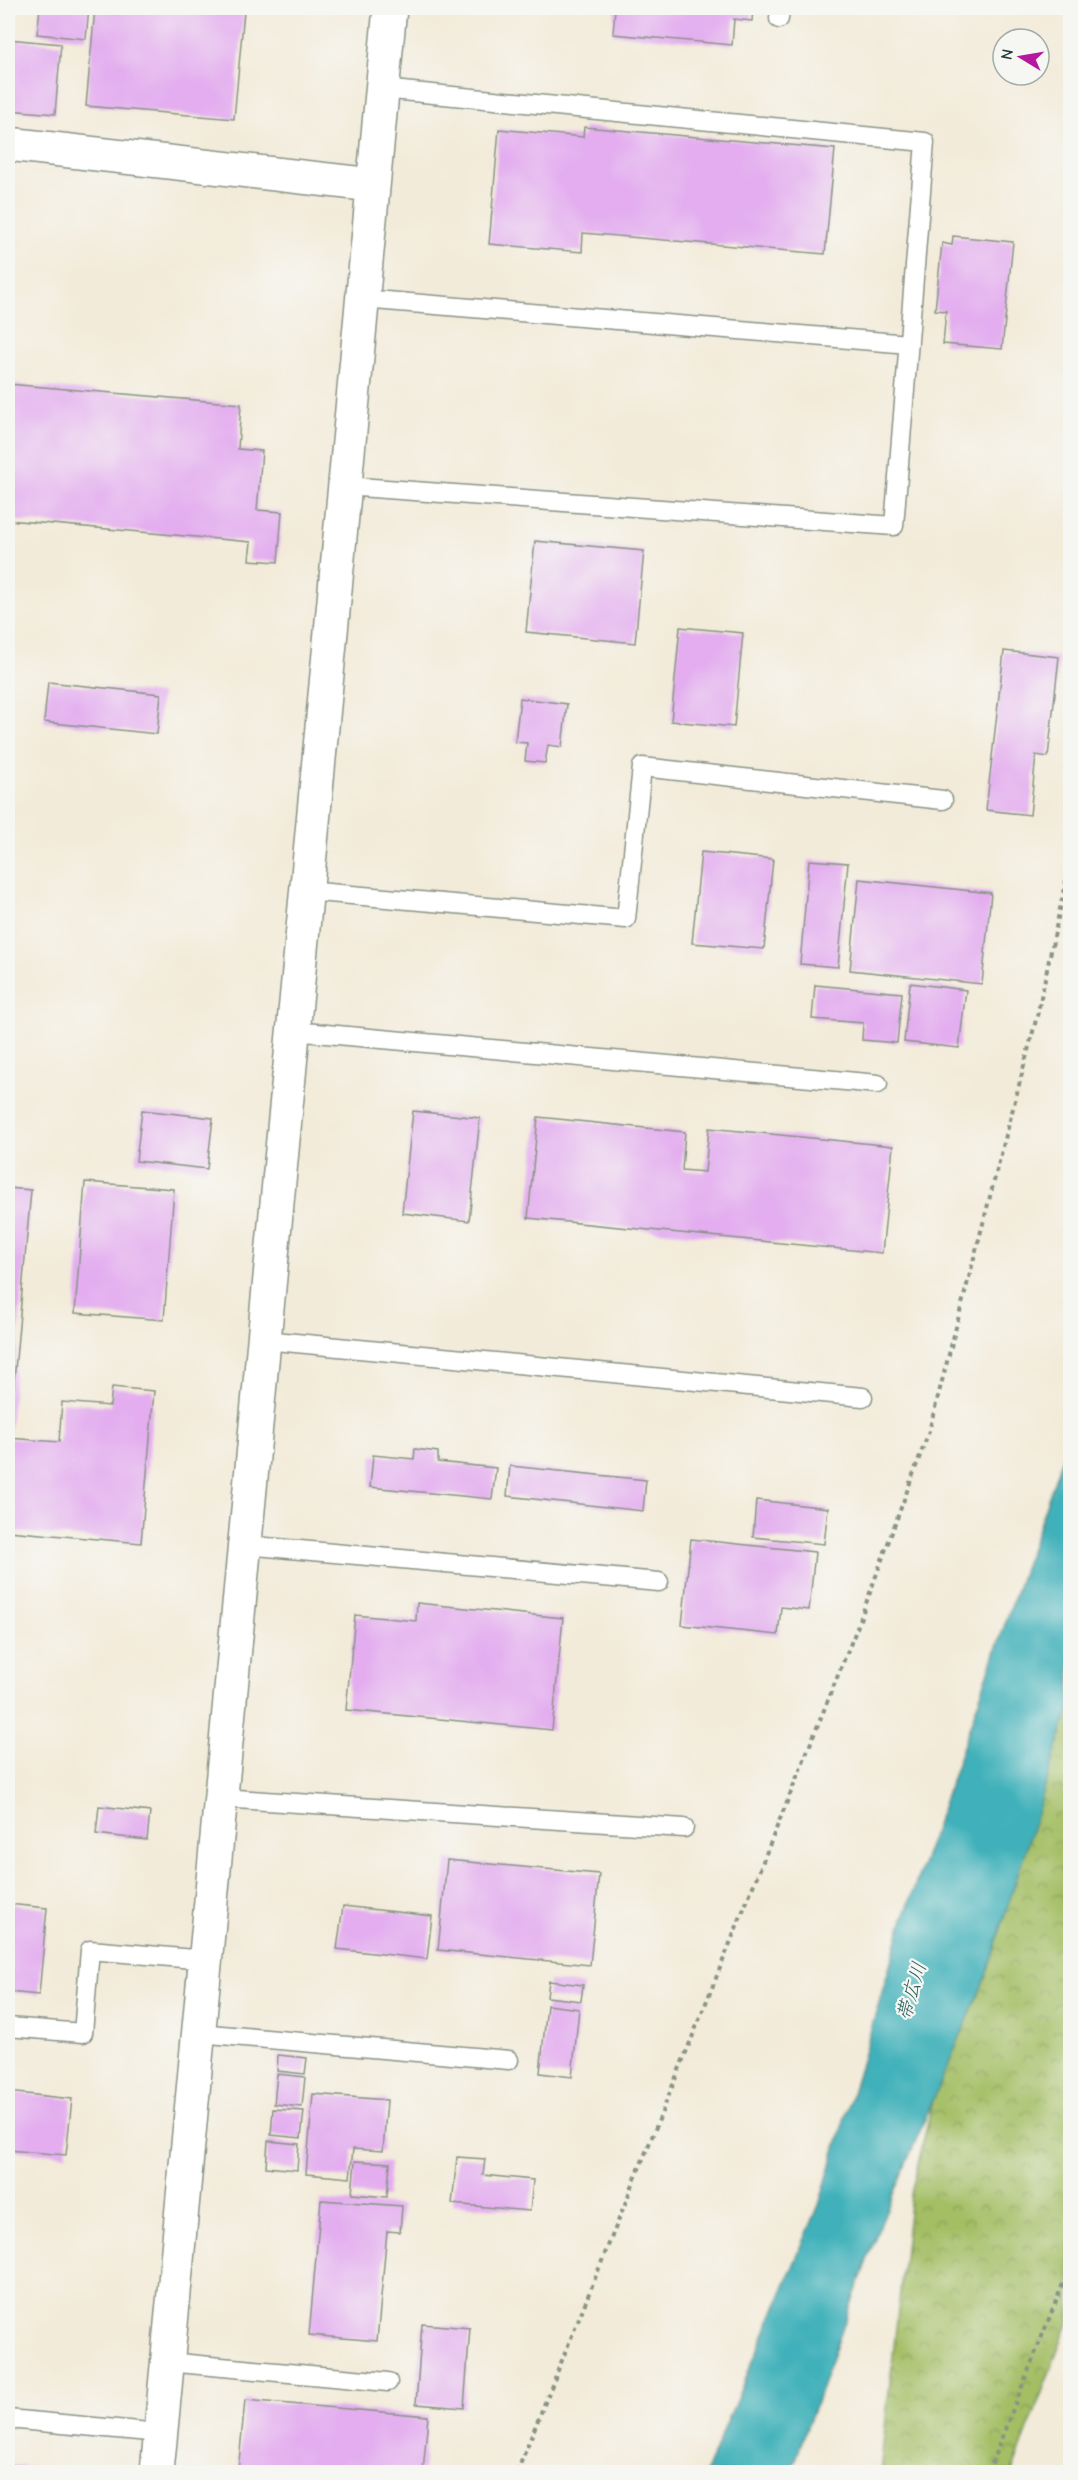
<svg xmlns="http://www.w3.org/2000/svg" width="1078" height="2480" font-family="'Comic Neue','Klee One',sans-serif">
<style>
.park{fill:url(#park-crowns);stroke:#617e4c;stroke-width:1.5}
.water{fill:#41b1ba;stroke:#307777;stroke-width:1.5}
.building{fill:#e3adef}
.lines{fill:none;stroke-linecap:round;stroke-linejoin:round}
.lane-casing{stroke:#899486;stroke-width:21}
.street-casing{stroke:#899486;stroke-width:36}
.path{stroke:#899486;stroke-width:4;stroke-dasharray:4.5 4.5;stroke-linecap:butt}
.lane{stroke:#fff;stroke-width:18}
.street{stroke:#fff;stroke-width:33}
.labels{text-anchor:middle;stroke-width:4.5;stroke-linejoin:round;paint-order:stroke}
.water-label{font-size:20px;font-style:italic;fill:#29605c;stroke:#f6f6f2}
</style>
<defs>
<pattern id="park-crowns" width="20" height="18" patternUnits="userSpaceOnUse" patternTransform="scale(1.5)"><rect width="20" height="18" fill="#a3be64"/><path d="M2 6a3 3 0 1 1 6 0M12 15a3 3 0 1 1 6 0" fill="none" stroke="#849c53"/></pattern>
</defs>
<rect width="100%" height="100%" fill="#f6f6f2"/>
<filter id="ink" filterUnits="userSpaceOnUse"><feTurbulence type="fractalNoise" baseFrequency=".0167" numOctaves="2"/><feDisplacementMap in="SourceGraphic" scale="12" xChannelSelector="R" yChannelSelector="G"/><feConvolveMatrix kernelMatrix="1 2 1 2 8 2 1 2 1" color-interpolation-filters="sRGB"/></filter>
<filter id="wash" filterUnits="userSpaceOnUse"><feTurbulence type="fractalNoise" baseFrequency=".008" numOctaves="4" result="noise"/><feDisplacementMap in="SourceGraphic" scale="24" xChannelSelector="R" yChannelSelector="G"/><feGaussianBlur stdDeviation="1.35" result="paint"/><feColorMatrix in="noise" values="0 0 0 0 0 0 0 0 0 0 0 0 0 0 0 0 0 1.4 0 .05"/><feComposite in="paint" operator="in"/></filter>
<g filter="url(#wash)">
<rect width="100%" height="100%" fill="#f3ebd9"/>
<!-- park -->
<path class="park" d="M 1070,1630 L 1070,2318 L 1012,2472 L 880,2472 L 911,2194 L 966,1959 Z"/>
<!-- water -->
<path class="water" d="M 1070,1435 L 1070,1707 L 986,1976 L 879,2227 L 791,2472 L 706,2472 L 819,2205 L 905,1915 Z"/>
<g id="blocks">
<!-- building -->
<path class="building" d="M 40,8 L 89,8 L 86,39 L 37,34 Z
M 95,8 L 211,8 L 244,11 L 234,119 L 86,106 Z
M 615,8 L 753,8 L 752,21 L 734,19 L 732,45 L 613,34 Z
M 8,39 L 61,44 L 55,114 L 8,110 Z
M 584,127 L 835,149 L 825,254 L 583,233 L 582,252 L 489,244 L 499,129 L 583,137 Z
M 953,236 L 1013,242 L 1002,349 L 943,344 L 946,311 L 935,310 L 942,243 L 952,245 Z
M 8,384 L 241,404 L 238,449 L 262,451 L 257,510 L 282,512 L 278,562 L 249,560 L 251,542 L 8,520 Z
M 535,541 L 644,551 L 635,643 L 526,632 Z
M 680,627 L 743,633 L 734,727 L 671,721 Z
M 1004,651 L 1059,657 L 1048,757 L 1036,755 L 1030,815 L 986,810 Z
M 48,682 L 161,694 L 157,734 L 44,722 Z
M 520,698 L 567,704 L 562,747 L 548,745 L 545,763 L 525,761 L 527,743 L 515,742 Z
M 701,852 L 773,859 L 764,949 L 692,943 Z
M 809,860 L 848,863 L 838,967 L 800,964 Z
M 859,879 L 991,893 L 982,984 L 850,970 Z
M 910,983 L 966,990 L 959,1048 L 904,1042 Z
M 815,985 L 902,993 L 897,1043 L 862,1040 L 863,1023 L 812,1019 Z
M 142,1110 L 213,1118 L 207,1169 L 136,1161 Z
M 413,1111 L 480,1118 L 469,1221 L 402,1213 Z
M 538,1117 L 685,1132 L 682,1170 L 705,1172 L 709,1128 L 893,1146 L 882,1253 L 528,1218 Z
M 85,1182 L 174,1189 L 164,1320 L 75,1313 Z
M 8,1188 L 31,1190 L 9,1438 L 59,1442 L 62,1402 L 110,1406 L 112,1387 L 154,1391 L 141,1543 L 8,1531 Z
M 415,1449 L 438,1452 L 438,1462 L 496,1468 L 492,1499 L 370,1487 L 373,1455 L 414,1459 Z
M 510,1466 L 646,1480 L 643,1511 L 507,1496 Z
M 756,1500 L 828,1508 L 824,1544 L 753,1537 Z
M 691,1539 L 815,1552 L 809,1610 L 781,1607 L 778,1635 L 682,1625 Z
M 417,1603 L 563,1618 L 552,1730 L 346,1710 L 355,1615 L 416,1621 Z
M 99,1806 L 150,1812 L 147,1840 L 96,1834 Z
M 447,1860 L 599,1874 L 590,1965 L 438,1950 Z
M 8,1904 L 47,1908 L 39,1995 L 8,1992 Z
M 343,1906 L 432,1916 L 427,1959 L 337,1949 Z
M 549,1981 L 583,1985 L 581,2001 L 547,1997 Z
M 547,2005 L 579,2009 L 572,2077 L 540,2073 Z
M 278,2055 L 307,2058 L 305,2074 L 277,2071 Z
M 277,2074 L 305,2077 L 302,2107 L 274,2104 Z
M 8,2092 L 72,2099 L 66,2155 L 8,2150 Z
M 313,2094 L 387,2100 L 383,2151 L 353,2149 L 350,2178 L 306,2174 Z
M 273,2109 L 304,2111 L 301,2138 L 271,2135 Z
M 268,2141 L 299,2144 L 297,2170 L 266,2167 Z
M 457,2157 L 485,2159 L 483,2175 L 533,2180 L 530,2211 L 452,2204 Z
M 355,2161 L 390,2163 L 387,2197 L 352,2194 Z
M 321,2200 L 402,2206 L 400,2232 L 387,2231 L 377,2341 L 309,2335 Z
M 422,2324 L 470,2328 L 464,2408 L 416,2404 Z
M 245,2400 L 428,2416 L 423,2472 L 238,2472 Z
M 8,2465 L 51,2469 L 51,2472 L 8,2472 Z"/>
</g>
</g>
<g filter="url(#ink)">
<use href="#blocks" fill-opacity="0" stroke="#899486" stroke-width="1.5"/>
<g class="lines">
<defs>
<path id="lane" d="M 779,19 L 780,8
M 362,299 L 909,344
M 345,486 L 894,526 L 925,142 L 382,89
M 306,891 L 626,919 L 642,767 L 943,800
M 293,1031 L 878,1084
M 264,1340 L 863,1397
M 244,1545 L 659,1582
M 221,1798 L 684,1828
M 8,2027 L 83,2033 L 90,1950 L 205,1960
M 198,2033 L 509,2060
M 167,2362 L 388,2382
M 8,2419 L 160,2433"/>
<path id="street" d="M 8,144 L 373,185
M 157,2472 L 390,8"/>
</defs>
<!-- lane casing -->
<use href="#lane" class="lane-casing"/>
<!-- street casing -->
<use href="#street" class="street-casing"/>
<!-- path -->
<path class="path" d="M 517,2472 L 857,1628 L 929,1431 L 1037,1016 L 1070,862
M 988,2472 L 1070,2266"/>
<!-- lane -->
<use href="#lane" class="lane"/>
<!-- street -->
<use href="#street" class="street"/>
</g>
</g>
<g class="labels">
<!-- water labels -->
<g class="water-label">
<text transform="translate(911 1991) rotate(-73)" y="7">帯広川</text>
</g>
</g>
<!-- margin -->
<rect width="1078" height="2480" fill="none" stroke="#f6f6f2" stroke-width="30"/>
<!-- north arrow -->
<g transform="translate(1021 57) rotate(281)"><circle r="28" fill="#f6f6f2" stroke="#a0aca6" stroke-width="1.5"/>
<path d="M0-4.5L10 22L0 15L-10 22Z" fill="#b5179e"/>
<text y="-9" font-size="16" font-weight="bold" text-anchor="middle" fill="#1f3d34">N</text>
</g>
</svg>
